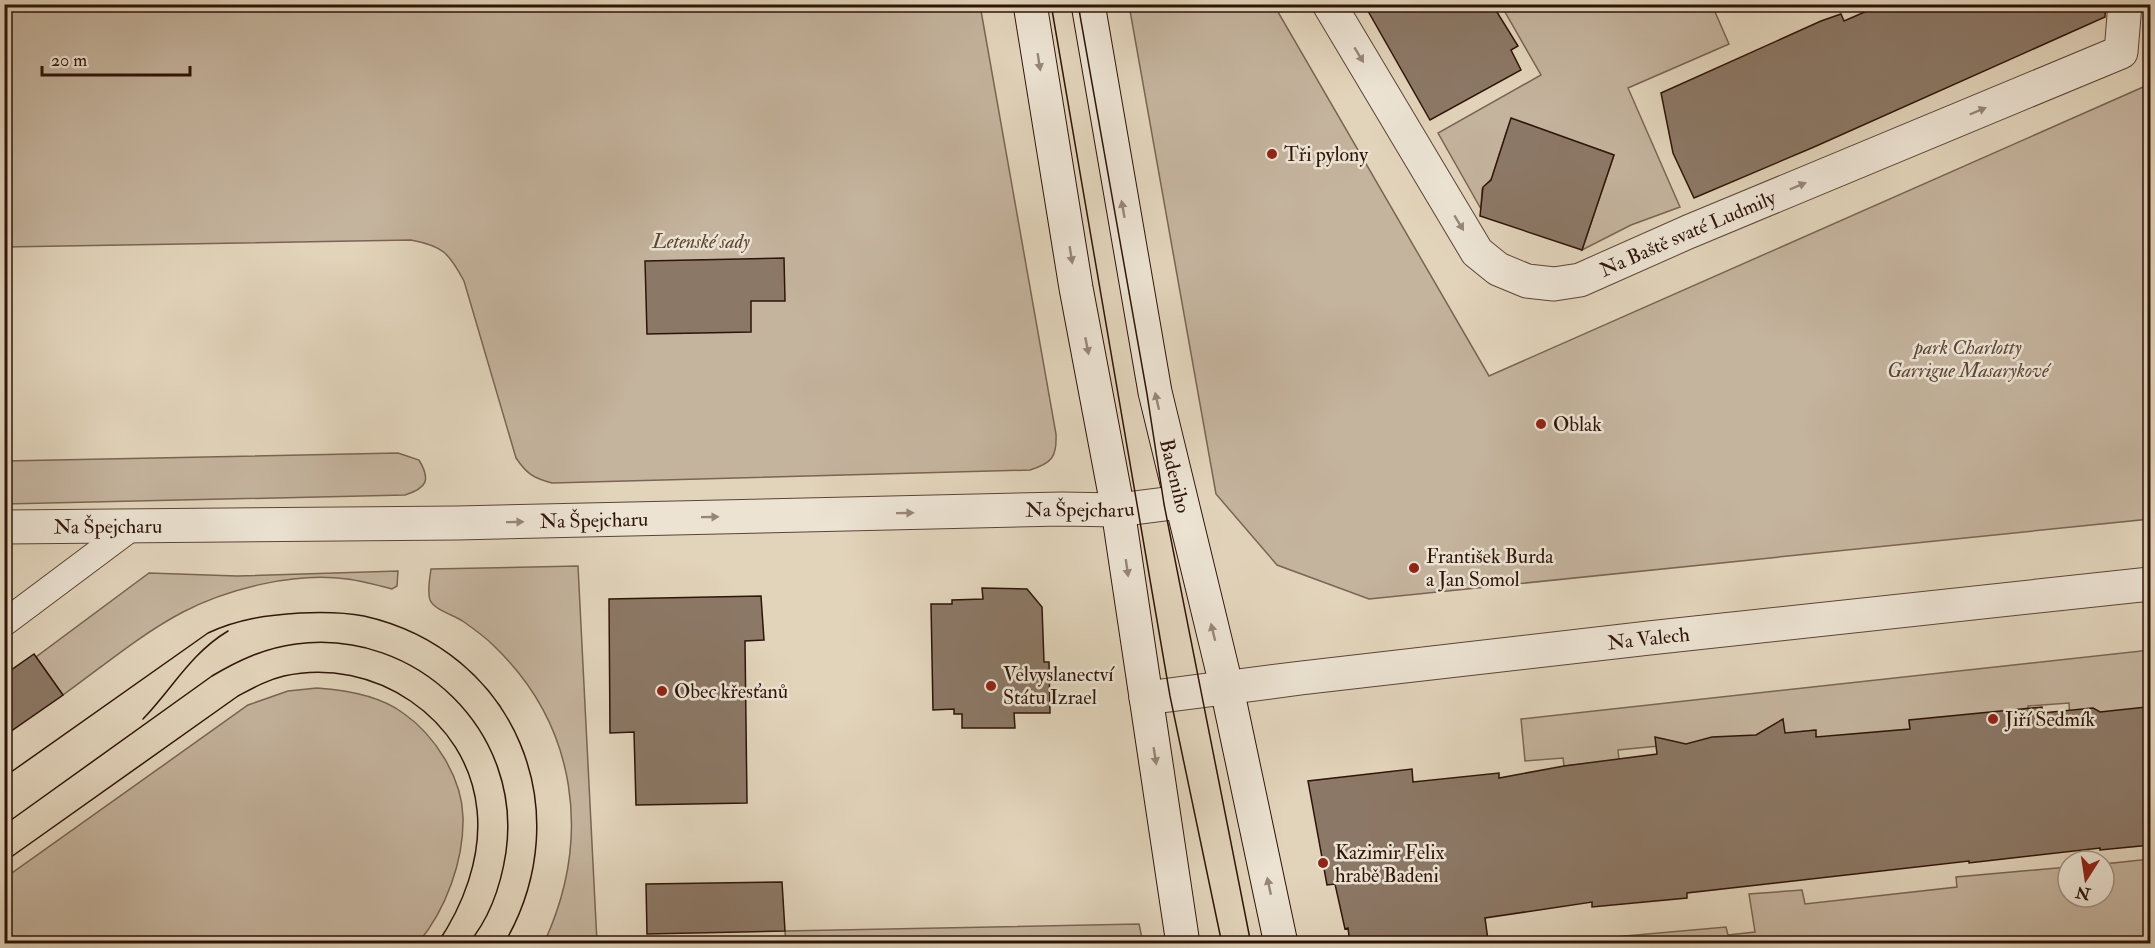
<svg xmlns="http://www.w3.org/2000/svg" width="2155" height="948" font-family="'IM FELL Double Pica',serif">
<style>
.green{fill:#c4b39d;stroke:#7a6453;stroke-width:1.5}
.building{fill:#8c7866;stroke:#2f1409;stroke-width:1.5}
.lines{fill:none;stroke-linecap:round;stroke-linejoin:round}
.lane-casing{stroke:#5c4436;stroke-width:28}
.street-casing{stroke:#5c4436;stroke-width:35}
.secondary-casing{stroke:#2f1409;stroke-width:35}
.lane{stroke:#ece3d3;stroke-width:26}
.street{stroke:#ece3d3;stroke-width:33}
.secondary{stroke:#ece3d3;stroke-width:33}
.tram{stroke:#2f1409;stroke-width:1.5}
.oneway{fill:#978678}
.poi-dot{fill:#8f2418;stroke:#ece3d3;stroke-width:2}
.labels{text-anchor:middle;stroke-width:5;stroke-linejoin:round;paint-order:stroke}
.poi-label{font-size:20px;fill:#2f1409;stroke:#ece3d3;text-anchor:start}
.street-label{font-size:20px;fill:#2f1409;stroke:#ece3d3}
.park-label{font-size:20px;font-style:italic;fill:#5c4435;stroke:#ece3d3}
</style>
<rect width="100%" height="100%" fill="#e2d4bb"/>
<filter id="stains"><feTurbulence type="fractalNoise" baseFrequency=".00333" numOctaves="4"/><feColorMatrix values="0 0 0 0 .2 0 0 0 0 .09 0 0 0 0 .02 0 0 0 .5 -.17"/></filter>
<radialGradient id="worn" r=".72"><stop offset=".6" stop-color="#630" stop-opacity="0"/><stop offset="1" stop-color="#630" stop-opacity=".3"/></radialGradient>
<!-- green -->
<path class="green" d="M 1613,4 L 1712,5 L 1729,44 L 1628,88 L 1680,207 L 1631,225 L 1582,250 L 1614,155 L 1546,131 L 1507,130 L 1492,178 L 1482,189 L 1481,209 L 1438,133 L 1541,75 L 1501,5 Z
M 4,5 L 980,5 L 1056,434 C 1057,457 1052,463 1030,470 L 552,483 C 533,478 527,474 516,458 L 464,281 C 449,253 443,246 411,240 L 5,247 Z
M 1129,5 L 1274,5 L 1489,376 L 2150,84 L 2150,519 L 1369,599 L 1277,565 L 1216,494 Z
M 398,453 L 419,460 C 431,480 427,488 405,495 L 5,504 L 5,461 Z
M 578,566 L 597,943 L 544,943 C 592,839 578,726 493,645 C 485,637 474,629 464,622 C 455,615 435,611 430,600 C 427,592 430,577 431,569 Z
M 398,571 L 397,586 L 392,589 C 377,585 362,581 347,579 C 296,572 229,588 183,612 C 141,634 102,667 63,695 L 36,657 L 149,573 L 237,576 Z
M 2150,650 L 2150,710 L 2147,711 L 2146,707 L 2103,714 C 2087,704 2084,708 2070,720 L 2069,703 L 2028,706 L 2028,715 L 1909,721 L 1910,730 L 1816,739 L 1815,730 L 1682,745 L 1671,741 L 1659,746 L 1618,750 L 1619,760 L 1564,766 L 1563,758 L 1525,761 L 1521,719 Z
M 317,688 C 346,690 379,695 403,713 C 435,735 462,778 463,817 C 464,860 446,910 418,943 L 5,943 L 5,878 L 248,705 L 288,691 Z
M 2150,859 L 2150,943 L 1546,943 L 1726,927 L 1728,935 L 1755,932 L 1749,894 L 1802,890 L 1805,904 L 1957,887 L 1956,877 L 2068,867 L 2068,897 L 2104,897 L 2104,864 Z
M 1139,924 L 1143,943 L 786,944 L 785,931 Z"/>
<!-- building -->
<path class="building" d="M 1364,4 L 1492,4 L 1518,46 L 1511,50 L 1521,70 L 1430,120 Z
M 1883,4 L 2106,4 L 2105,17 L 1814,147 L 1694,198 L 1673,153 L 1661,93 L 1821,21 L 1841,14 L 1844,21 Z
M 1511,118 L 1614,155 L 1582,250 L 1480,216 L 1483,187 L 1491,180 Z
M 784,258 L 785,301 L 751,301 L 751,332 L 647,334 L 645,261 Z
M 982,588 L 1027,589 L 1042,607 L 1044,662 L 1049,662 L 1050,713 L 1014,713 L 1015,728 L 962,728 L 962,714 L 954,714 L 954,709 L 933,710 L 931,604 L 952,604 L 952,600 L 983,599 Z
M 761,596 L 764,640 L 745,641 L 747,803 L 636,805 L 634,732 L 610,733 L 609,599 Z
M 34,654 L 63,695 L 4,736 L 4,675 Z
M 2042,707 L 2042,713 L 2093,708 L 2100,712 L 2146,707 L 2147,711 L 2151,710 L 2151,845 L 2100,850 L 2100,848 L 1969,863 L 1969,861 L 1687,893 L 1687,898 L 1592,907 L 1592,902 L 1485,918 L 1488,940 L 1482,940 L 1483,944 L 1350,944 L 1348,928 L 1345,929 L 1335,884 L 1327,885 L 1308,781 L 1412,769 L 1413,782 L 1499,773 L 1499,778 L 1564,766 L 1657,754 L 1655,737 L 1686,744 L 1712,737 L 1756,735 L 1783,719 L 1785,733 L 1816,730 L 1816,737 L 1910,729 L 1909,720 Z
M 782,882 L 785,931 L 647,934 L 646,884 Z"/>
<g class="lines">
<defs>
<path id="lane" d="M 4,623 L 135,525"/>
<g id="street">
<path id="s1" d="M 1329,4 L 1477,252 L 1498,269 L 1527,281 L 1554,284 L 1580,280 L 1688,232 L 2121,52 L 2125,4"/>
<path id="s2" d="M 4,527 L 457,523 L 1062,509 L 1118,510 L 1181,502"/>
<path id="s3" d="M 1146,698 L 1301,678 L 1649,638 L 2150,584"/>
</g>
<g id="secondary">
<path d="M 1030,4 L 1076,288 L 1118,510 L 1183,944"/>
<path id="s4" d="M 1088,4 L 1155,392 L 1227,689 L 1281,944"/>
</g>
</defs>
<!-- lane casing -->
<use href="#lane" class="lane-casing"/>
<!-- street casing -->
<use href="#street" class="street-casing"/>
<!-- secondary casing -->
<use href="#secondary" class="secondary-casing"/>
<!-- lane -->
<use href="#lane" class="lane"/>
<!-- street -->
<use href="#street" class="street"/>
<!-- secondary -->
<use href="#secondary" class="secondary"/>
<!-- tram -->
<path class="tram" d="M 1051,4 L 1170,696 L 1222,944
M 1078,4 L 1147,394 L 1164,504 L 1251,944
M 143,719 C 172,689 191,653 228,631
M 4,777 L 208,633 C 238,619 267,615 300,613 C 321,612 343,612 364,616 C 515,650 582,811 504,944
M 4,825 L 212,676 C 239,660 265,648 296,644 C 417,628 523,732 506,852 C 501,885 490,918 468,944
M 4,862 L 238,696 C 253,688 267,680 284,676 C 373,656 468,718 477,810 C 482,857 463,906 437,944"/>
</g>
<!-- one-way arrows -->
<defs><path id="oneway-solid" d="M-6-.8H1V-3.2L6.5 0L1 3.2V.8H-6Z" transform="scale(1.5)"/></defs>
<g class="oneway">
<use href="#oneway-solid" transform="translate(1359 55) rotate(59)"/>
<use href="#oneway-solid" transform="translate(1039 62) rotate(81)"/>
<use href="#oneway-solid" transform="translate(1978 111) rotate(-23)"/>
<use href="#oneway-solid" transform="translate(1798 186) rotate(-23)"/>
<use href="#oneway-solid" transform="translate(1123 209) rotate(-100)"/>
<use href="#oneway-solid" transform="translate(1459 223) rotate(59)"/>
<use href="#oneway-solid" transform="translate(1071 255) rotate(81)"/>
<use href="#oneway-solid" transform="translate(1087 346) rotate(79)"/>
<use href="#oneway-solid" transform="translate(1157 401) rotate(-103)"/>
<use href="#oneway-solid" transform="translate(905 513) rotate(-1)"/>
<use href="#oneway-solid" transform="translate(710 517) rotate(-1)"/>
<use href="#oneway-solid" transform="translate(515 522) rotate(-1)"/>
<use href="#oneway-solid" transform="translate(1127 568) rotate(82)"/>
<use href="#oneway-solid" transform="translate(1213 632) rotate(-104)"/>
<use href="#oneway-solid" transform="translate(1155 756) rotate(81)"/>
<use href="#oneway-solid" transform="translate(1269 886) rotate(-102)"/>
</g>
<!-- markers -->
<g class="poi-dot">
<circle cx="1272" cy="154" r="6"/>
<circle cx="1541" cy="424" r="6"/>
<circle cx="1414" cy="568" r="6"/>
<circle cx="991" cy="686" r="6"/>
<circle cx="662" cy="691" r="6"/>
<circle cx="1993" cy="719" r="6"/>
<circle cx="1323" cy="863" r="6"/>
</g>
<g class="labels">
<!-- poi labels -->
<g class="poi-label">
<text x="1284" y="161">Tři pylony</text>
<text x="1553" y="431">Oblak</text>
<text x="1426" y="563">František Burda<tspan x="1426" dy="23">a Jan Somol</tspan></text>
<text x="1003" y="681">Velvyslanectví<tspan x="1003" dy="23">Státu Izrael</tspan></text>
<text x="674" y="698">Obec křesťanů</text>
<text x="2005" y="726">Jiří Sedmík</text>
<text x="1335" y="859">Kazimir Felix<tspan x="1335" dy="23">hrabě Badeni</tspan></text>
</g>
<!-- street labels -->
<g class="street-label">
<text dy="7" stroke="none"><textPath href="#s1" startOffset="518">Na Baště svaté Ludmily</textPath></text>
<text dy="7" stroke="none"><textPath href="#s4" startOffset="480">Badeniho</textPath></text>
<text dy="7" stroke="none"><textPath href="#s2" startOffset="1076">Na Špejcharu</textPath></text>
<text dy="7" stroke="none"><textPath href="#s2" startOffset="590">Na Špejcharu</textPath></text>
<text dy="7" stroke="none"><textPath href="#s2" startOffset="104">Na Špejcharu</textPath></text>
<text dy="7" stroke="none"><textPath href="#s3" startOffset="506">Na Valech</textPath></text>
</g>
<!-- park labels -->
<g class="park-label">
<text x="701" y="248">Letenské sady</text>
<text x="1968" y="354">park Charlotty<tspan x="1968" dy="23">Garrigue Masarykové</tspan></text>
</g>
</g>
<!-- margin -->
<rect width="2155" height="948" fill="none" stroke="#e2d4bb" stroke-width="24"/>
<rect x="6" y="6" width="2143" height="936" fill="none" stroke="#2f1409" stroke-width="3"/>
<rect x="12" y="12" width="2131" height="924" fill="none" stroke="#2f1409" stroke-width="1.5"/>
<!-- north arrow -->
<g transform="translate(2086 879) rotate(192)"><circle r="28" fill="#ece3d3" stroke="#a09082" stroke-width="1.5"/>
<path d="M0-4.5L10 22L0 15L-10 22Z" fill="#8f2418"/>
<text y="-9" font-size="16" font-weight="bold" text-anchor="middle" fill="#2f1409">N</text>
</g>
<!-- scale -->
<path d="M42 66v9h148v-9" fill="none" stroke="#2f1409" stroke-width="3"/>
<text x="51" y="66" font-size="18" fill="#2f1409" stroke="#ece3d3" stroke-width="4.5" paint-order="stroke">20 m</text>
<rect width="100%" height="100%" filter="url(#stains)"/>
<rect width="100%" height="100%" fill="url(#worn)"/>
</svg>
